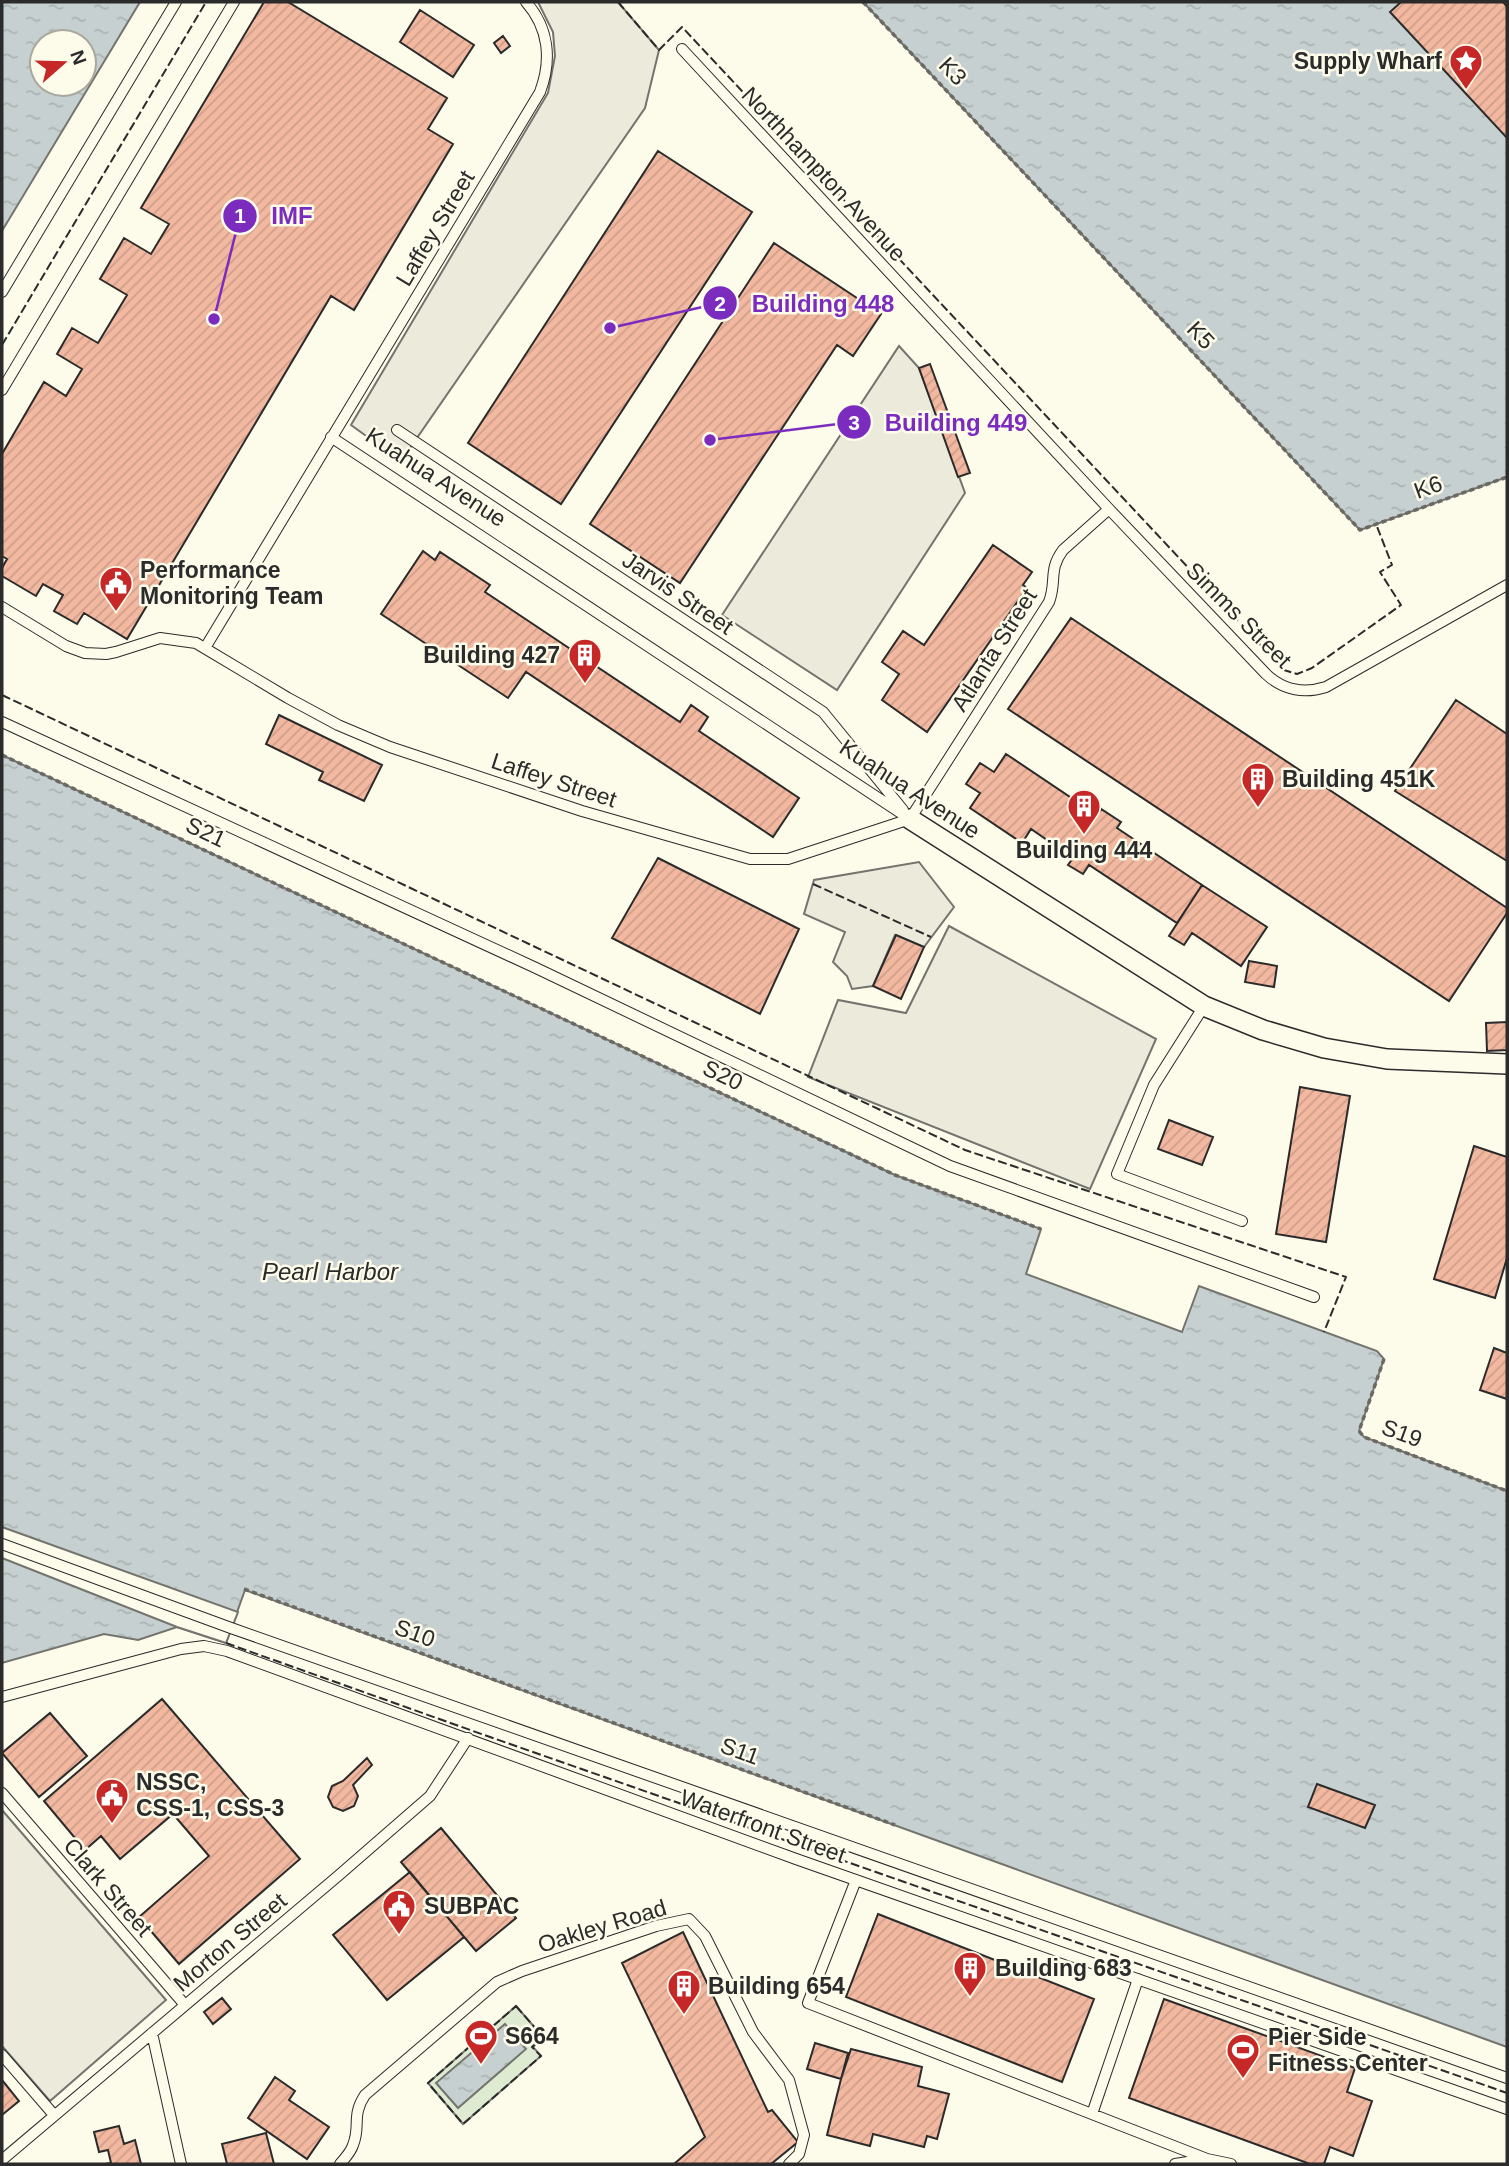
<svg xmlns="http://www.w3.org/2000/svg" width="1509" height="2166" font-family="Helvetica,sans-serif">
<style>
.grass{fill:#deebd1;stroke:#74746e;stroke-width:2}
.parking{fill:#eceadb;stroke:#74746e;stroke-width:2}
.water{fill:url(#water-ripples);stroke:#74746e;stroke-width:2;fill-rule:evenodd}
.pier{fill:#fdfbea;stroke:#74746e;stroke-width:2}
.building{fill:url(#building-hatch);stroke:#2b2b2b;stroke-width:2}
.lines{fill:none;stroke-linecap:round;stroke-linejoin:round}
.lane-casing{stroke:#2b2b2b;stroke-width:12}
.street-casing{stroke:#2b2b2b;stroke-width:22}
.path{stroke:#6a6964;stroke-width:3.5;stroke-dasharray:5 3.5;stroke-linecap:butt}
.lane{stroke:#fdfbea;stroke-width:10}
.street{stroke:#fdfbea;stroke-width:19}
.fence{stroke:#2b2b2b;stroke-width:2;stroke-dasharray:9 3.5;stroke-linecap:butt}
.labels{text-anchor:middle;stroke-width:5;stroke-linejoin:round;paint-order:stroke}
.poi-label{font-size:23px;font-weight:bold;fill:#2b2b2b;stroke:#fdfbea;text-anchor:start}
.street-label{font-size:23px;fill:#2b2b2b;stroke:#fdfbea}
.water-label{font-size:24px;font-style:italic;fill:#2b2b2b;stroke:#fdfbea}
.leader{fill:none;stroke:#7b2cbf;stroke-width:2.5}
.callout-dot{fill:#7b2cbf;stroke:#fdfbea;stroke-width:2.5}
.mark-label{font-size:21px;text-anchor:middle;font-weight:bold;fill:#fff}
.callout-label{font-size:24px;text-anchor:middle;font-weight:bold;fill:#7b2cbf;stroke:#fdfbea;stroke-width:5;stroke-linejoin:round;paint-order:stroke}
</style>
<defs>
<pattern id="water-ripples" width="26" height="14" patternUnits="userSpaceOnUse" patternTransform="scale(1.75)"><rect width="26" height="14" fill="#c7d0d0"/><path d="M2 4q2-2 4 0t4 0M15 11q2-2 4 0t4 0" fill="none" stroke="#abb3b3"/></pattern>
<pattern id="building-hatch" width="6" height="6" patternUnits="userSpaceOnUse" patternTransform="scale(1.75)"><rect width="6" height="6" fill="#f2b8a0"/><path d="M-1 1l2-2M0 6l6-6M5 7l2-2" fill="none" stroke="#d09e8a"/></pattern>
</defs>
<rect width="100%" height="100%" fill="#fdfbea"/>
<!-- grass -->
<path class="grass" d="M 516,2006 L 543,2037 L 533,2047 L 541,2056 L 463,2124 L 428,2083 Z"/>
<!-- parking -->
<path class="parking" d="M 538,2 L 618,2 L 659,50 L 645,108 L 401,461 L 351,425 L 548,93 L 555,56 L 553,32 Z
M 899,346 L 919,368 L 965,493 L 837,690 L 722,615 Z
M 919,862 L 954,907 L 924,947 L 895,935 L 873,986 L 852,989 L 847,976 L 833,962 L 845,932 L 804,914 L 814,880 Z
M 949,926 L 1156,1039 L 1090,1189 L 808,1077 L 838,1000 L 906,1013 Z
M 2,1810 L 166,2000 L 50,2101 L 2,2046 Z"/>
<!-- water -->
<path class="water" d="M 2,2 L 140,2 L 2,231 ZM 42,42 L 84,42 L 84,84 L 42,84 Z
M 863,2 L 1507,2 L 1507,477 L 1360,530 Z
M 2,755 L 895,1175 L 1041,1229 L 1026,1274 L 1182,1332 L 1199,1286 L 1377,1351 L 1384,1359 L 1359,1431 L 1364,1437 L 1507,1491 L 1507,2047 L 245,1590 L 226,1643 L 177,1627 L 138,1640 L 104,1634 L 2,1663 Z
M 505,2024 L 526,2049 L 458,2108 L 436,2083 Z"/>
<!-- pier -->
<path class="pier" d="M 2,1527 L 238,1612 L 226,1643 L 177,1627 L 2,1558 Z"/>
<!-- building -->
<path class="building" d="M 264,2 L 288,2 L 447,98 L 428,129 L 453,144 L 354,310 L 331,296 L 127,639 L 84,613 L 77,624 L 54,611 L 63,595 L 43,584 L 36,596 L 2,576 L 2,568 L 7,559 L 2,556 L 2,454 L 44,382 L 66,396 L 82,369 L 57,354 L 72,328 L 98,343 L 127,295 L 100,279 L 124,238 L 151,254 L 169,224 L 141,208 Z
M 1401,2 L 1503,2 L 1507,7 L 1507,138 L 1390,12 Z
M 420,10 L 474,45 L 453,77 L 400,42 Z
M 503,36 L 510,46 L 501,53 L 494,43 Z
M 658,151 L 752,212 L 561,504 L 468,443 Z
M 774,243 L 881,314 L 853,356 L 837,345 L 680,583 L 590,524 Z
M 930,364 L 970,473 L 958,477 L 919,368 Z
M 993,545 L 1032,572 L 1023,585 L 1027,588 L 927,732 L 882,700 L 899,674 L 882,662 L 903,631 L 924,645 Z
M 423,551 L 435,560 L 440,552 L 490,585 L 485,592 L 680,722 L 691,705 L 708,717 L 699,731 L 799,798 L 773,837 L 526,672 L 508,698 L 381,614 Z
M 1071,618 L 1507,908 L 1507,913 L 1449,1001 L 1008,709 Z
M 1456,700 L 1507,734 L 1507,861 L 1395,791 Z
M 279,715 L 382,765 L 364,801 L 319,780 L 323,772 L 266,744 Z
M 1006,754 L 1097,815 L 1101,809 L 1121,822 L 1117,828 L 1202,885 L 1177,923 L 1089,865 L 1083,874 L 1068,865 L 1073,858 L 1031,829 L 1022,843 L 970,808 L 980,793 L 966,784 L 980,763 L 994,772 Z
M 658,858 L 799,929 L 760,1014 L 612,938 Z
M 1202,885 L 1267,927 L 1241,966 L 1192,933 L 1184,945 L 1169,936 Z
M 896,935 L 924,947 L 901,999 L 873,986 Z
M 1249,961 L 1277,966 L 1274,987 L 1245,982 Z
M 1507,1022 L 1507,1050 L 1487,1051 L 1486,1023 Z
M 1300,1087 L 1350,1096 L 1326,1242 L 1276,1234 Z
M 1169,1120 L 1213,1137 L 1202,1165 L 1158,1149 Z
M 1474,1146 L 1507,1157 L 1507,1258 L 1495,1298 L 1434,1279 Z
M 1494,1348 L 1507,1353 L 1507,1399 L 1480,1390 Z
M 162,1699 L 300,1859 L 179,1964 L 139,1917 L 209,1856 L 173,1814 L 120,1859 L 101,1836 L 85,1850 L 44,1801 Z
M 50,1713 L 87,1756 L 39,1797 L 2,1753 Z
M 367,1758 L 372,1765 L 353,1785 L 358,1796 L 354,1806 L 343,1811 L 333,1807 L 328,1797 L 332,1786 L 343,1781 Z
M 1317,1784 L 1375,1805 L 1365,1828 L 1308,1807 Z
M 441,1828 L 516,1918 L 476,1951 L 401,1862 Z
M 410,1872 L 464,1937 L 387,2000 L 333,1935 Z
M 878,1914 L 1094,1999 L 1062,2082 L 846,1997 Z
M 683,1932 L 768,2112 L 772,2110 L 798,2142 L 771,2164 L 674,2164 L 705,2137 L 622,1963 Z
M 222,1998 L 231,2009 L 213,2024 L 204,2012 Z
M 1164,1999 L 1355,2068 L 1347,2092 L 1372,2101 L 1353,2156 L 1330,2147 L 1324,2164 L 1310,2164 L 1129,2098 Z
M 815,2043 L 848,2053 L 841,2079 L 807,2069 Z
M 851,2049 L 922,2067 L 918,2086 L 949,2094 L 937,2139 L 927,2136 L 924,2147 L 873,2134 L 870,2146 L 827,2135 L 841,2079 Z
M 275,2077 L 295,2091 L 289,2100 L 329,2127 L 307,2159 L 248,2118 Z
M 2,2080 L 19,2101 L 2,2115 Z
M 119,2126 L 124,2144 L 135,2140 L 141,2164 L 105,2164 L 111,2163 L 108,2150 L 99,2152 L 94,2132 Z
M 266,2133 L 274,2164 L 227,2164 L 222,2144 Z"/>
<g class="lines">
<defs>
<path id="lane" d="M 682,49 L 1109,509 L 1266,674 C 1283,690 1304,694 1326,687 L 1507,585
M 2,292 L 176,2
M 2,390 L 234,2
M 397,430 L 823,712 L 903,810
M 331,437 L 910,819
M 2,607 L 66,646 L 85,653 L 106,654 L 116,652 L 160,638 L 196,643 L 288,698 L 338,725 L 390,747 L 582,811 L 750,859 L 788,859 L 910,819
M 205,648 L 540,92 C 552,60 549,28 526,2
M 2,722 L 536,968 L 950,1166 L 1314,1297
M 910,819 L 1049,602 C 1057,581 1048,570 1063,550 L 1109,509
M 1204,1006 L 1154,1085 L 1117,1174 L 1242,1221
M 2,1544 L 231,1628 L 1507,2078
M 2,1697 L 181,1649 L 204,1646 L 227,1651 L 796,1859 L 1507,2109
M 2,1793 L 185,2005
M 856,1880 L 808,2003 L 1207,2159
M 152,2033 L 181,2164
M 2,2055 L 54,2115
M 1092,2114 L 1138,1979
M 2,2160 L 338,1876 L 430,1796 L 468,1738
M 340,2164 C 345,2158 351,2152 353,2145 C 361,2126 351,2116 365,2095 L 497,1982 L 522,1971 L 656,1926 L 689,1919 L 705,1936 L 753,2032 L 789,2080 L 804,2135 L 799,2154 L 789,2164
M 1175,2164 L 1207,2159 L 1231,2164"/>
<path id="street" d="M 910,819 L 1204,1006 L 1263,1030 L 1324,1048 L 1387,1059 L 1507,1064"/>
</defs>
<!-- lane casing -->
<use href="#lane" class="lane-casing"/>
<!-- street casing -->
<use href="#street" class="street-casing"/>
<!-- path -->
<path class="path" d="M 863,2 L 1360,530 L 1507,477
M 2,755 L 895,1175 L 1041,1229
M 1384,1359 L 1359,1431 L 1364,1437 L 1507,1491
M 244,1589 L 895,1825"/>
<!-- lane -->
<use href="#lane" class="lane"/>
<!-- street -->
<use href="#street" class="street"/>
<!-- fence -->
<path class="fence" d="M 618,2 L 659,50 L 682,27 L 1284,670 L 1297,674 L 1312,668 L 1401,605 L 1380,572 L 1392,565 L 1376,524
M 2,345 L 206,2
M 2,695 L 965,1150 L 1346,1277 L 1324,1332
M 813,884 L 931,937
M 226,1643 L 473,1731 L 1507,2093
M 516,2006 L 543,2037 L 532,2047 L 541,2056 L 463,2124 L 428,2083 Z"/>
</g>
<!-- icons -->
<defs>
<symbol id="sight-pin" viewBox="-11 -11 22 30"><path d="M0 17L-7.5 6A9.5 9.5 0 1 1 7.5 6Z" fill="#c62828" stroke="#fdfbea"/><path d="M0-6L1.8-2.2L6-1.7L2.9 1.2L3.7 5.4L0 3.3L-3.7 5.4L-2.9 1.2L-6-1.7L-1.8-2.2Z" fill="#fff"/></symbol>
<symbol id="civic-pin" viewBox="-11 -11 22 30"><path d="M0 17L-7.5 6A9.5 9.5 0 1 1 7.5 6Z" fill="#c62828" stroke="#fdfbea"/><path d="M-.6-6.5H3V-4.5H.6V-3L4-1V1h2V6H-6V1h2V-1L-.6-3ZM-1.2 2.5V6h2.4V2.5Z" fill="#fff"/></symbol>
<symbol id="building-pin" viewBox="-11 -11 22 30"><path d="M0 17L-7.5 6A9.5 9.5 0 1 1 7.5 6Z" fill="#c62828" stroke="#fdfbea"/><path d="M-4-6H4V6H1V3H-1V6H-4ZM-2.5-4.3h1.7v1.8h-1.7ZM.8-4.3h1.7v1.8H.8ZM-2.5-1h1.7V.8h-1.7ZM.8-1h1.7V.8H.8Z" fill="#fff"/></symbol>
<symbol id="stadium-pin" viewBox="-11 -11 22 30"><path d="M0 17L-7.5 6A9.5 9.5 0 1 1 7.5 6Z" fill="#c62828" stroke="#fdfbea"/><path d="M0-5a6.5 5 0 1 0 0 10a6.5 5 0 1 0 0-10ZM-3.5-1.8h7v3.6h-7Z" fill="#fff"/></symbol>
</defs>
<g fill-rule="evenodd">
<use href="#sight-pin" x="1447" y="42" width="38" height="52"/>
<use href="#civic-pin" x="97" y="564" width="38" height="52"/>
<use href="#building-pin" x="566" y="636" width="38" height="52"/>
<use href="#building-pin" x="1239" y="760" width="38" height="52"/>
<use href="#building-pin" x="1065" y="787" width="38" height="52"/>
<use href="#civic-pin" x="93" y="1776" width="38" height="52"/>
<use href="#civic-pin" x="380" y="1887" width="38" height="52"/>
<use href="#building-pin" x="951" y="1949" width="38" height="52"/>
<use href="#building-pin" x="665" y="1967" width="38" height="52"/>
<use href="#stadium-pin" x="462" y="2017" width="38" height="52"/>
<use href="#stadium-pin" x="1224" y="2031" width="38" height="52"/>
</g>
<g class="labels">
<!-- poi labels -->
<g class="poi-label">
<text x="1442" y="69" text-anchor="end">Supply Wharf</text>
<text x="140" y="578">Performance<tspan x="140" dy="26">Monitoring Team</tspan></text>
<text x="560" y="663" text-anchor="end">Building 427</text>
<text x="1282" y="787">Building 451K</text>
<text x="1084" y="858" text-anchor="middle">Building 444</text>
<text x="136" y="1790">NSSC,<tspan x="136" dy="26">CSS-1, CSS-3</tspan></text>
<text x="424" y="1914">SUBPAC</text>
<text x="995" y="1976">Building 683</text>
<text x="708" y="1994">Building 654</text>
<text x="505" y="2044">S664</text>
<text x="1268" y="2045">Pier Side<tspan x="1268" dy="26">Fitness Center</tspan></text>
</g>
<!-- street labels -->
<g class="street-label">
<text transform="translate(953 71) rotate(47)" y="8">K3</text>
<text transform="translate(824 174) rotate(47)" y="8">Northhampton Avenue</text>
<text transform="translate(435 228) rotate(-59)" y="8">Laffey Street</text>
<text transform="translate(1201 335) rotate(47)" y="8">K5</text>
<text transform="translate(436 477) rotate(33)" y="8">Kuahua Avenue</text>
<text transform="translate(1428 487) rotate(-20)" y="8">K6</text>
<text transform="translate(678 593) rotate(34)" y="8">Jarvis Street</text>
<text transform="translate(1239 615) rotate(45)" y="8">Simms Street</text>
<text transform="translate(994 650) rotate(-58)" y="8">Atlanta Street</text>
<text transform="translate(554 780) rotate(18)" y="8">Laffey Street</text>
<text transform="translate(910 789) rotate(33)" y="8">Kuahua Avenue</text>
<text transform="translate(206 832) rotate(25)" y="8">S21</text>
<text transform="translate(723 1075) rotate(25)" y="8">S20</text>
<text transform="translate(1402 1433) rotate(20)" y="8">S19</text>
<text transform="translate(415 1633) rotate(20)" y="8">S10</text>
<text transform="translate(740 1751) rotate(20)" y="8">S11</text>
<text transform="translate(763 1826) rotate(20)" y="8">Waterfront Street</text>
<text transform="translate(108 1887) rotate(49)" y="8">Clark Street</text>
<text transform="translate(602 1926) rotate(-17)" y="8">Oakley Road</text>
<text transform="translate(230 1942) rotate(-40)" y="8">Morton Street</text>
</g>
<!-- water labels -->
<g class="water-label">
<text x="330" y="1280">Pearl Harbor</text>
</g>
</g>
<!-- callouts -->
<path class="leader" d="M214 319L240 216M610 328L720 303M710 440L854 422"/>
<g class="callout-dot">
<circle cx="214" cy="319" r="7"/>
<circle cx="610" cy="328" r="7"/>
<circle cx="710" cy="440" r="7"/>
<circle cx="240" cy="216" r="18"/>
<circle cx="720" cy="303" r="18"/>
<circle cx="854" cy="422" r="18"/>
</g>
<g class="mark-label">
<text x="240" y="223">1</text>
<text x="720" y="311">2</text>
<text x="854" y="430">3</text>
</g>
<g class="callout-label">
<text x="292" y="224">IMF</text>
<text x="823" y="312">Building 448</text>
<text x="956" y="431">Building 449</text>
</g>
<!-- border -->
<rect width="1509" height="2166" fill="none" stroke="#2b2b2b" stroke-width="7"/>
<!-- north arrow -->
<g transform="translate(63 63) rotate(70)"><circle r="33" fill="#fdfbea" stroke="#a9a89e" stroke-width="2"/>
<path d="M0-5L12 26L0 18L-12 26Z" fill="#c62828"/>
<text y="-10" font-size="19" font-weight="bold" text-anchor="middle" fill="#2b2b2b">N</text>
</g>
</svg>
